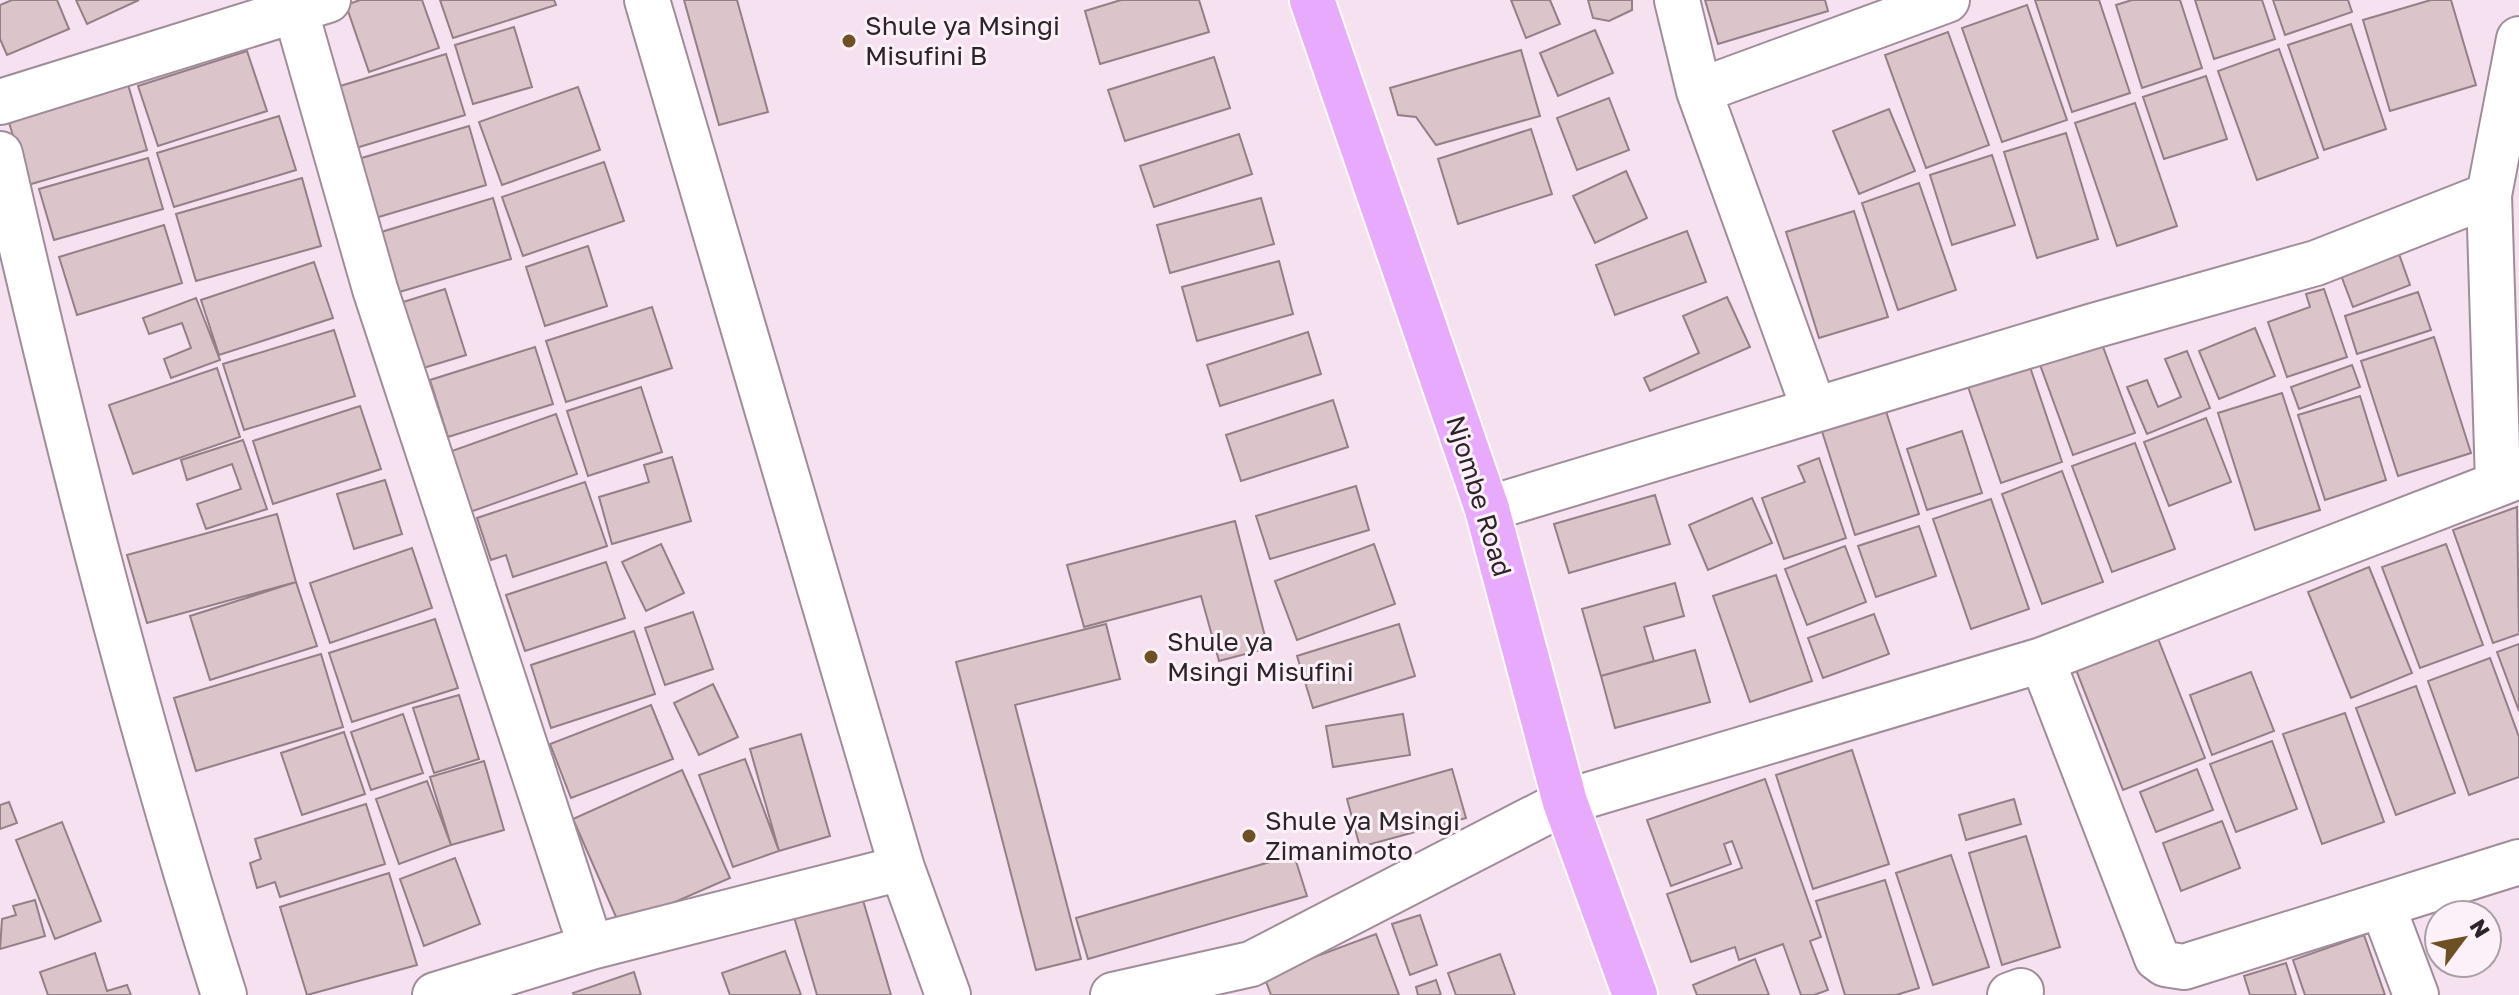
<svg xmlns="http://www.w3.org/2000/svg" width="2519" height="995" font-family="'Golos Text',sans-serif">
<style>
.building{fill:#dcc4cb;stroke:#957f86;stroke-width:2}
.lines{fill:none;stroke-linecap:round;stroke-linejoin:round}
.minor-casing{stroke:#a08d9a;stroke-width:48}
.highway-casing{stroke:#fff;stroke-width:48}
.minor{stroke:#fff;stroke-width:44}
.highway{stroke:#e8aafd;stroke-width:44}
.poi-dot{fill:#6d5124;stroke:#fdf1f9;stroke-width:3}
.labels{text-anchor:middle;stroke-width:6;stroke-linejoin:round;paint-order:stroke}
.poi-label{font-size:26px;fill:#2b2429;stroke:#fdf1f9;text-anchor:start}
.street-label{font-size:26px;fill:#2b2429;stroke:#fdf1f9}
</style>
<rect width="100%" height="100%" fill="#f5e1ef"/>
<!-- building -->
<path class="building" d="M 12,0 L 57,0 L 69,29 L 7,55 L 0,39 L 0,5 Z
M 76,0 L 139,0 L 87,24 Z
M 360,0 L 422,0 L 439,48 L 369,72 L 346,5 Z
M 440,0 L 554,0 L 556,5 L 453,38 Z
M 684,0 L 737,0 L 768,112 L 719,125 Z
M 1121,0 L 1199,0 L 1209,32 L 1100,64 L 1085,11 Z
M 1511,0 L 1550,0 L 1560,24 L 1526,38 Z
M 1588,0 L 1632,0 L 1632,10 L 1609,21 L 1593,18 Z
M 1705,0 L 1825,0 L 1828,11 L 1718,44 Z
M 2035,0 L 2099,0 L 2130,93 L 2072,112 Z
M 2132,0 L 2180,0 L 2202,68 L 2142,88 L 2116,5 Z
M 2195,0 L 2262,0 L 2275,39 L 2214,59 Z
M 2273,0 L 2348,0 L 2352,12 L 2285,35 Z
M 2431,0 L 2451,0 L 2476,85 L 2390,111 L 2363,20 Z
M 2027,5 L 2067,120 L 2002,142 L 1962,28 Z
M 2351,24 L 2386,129 L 2324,150 L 2288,45 Z
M 514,27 L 532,87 L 473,104 L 455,45 Z
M 1595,30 L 1613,73 L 1558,96 L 1540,53 Z
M 1948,32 L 1989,145 L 1926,168 L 1885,55 Z
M 2279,49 L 2318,158 L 2257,180 L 2218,71 Z
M 1521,50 L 1540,116 L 1436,145 L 1416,117 L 1398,115 L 1390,88 Z
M 247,51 L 267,111 L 158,146 L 138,86 Z
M 446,54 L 465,115 L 356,148 L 337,87 Z
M 1214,57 L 1230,108 L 1125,141 L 1108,90 Z
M 2206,76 L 2227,139 L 2164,159 L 2143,97 Z
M 127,81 L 147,150 L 28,185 L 7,116 Z
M 578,87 L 600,150 L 502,185 L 479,122 Z
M 1609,98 L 1629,150 L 1577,170 L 1557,118 Z
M 2135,103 L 2177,226 L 2117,246 L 2075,123 Z
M 1889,109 L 1915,171 L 1859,194 L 1833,131 Z
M 279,116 L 296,170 L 174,207 L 157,153 Z
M 469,126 L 486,185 L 372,219 L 355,160 Z
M 1531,129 L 1552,194 L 1458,224 L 1438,159 Z
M 2066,133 L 2098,239 L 2037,258 L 2004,152 Z
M 1239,134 L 1252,174 L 1154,207 L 1140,166 Z
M 1992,155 L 2015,225 L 1952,245 L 1930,175 Z
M 148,158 L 163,209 L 54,240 L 39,189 Z
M 604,162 L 624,221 L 523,256 L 502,197 Z
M 1626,171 L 1647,218 L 1595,243 L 1573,196 Z
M 302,178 L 321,246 L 196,281 L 176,214 Z
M 1919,183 L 1956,290 L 1898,310 L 1862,203 Z
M 493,198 L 511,259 L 396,293 L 378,233 Z
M 1261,198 L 1274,244 L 1170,273 L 1157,225 Z
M 1854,211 L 1888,317 L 1819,338 L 1786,232 Z
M 164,225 L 182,283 L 77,315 L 59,257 Z
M 1687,231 L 1706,282 L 1615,315 L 1596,265 Z
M 2394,240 L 2410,285 L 2353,307 L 2336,262 Z
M 588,246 L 607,306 L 545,326 L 526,267 Z
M 1279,261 L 1293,314 L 1197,341 L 1182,287 Z
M 314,262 L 333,318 L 219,355 L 201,300 Z
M 445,289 L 466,355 L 420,369 L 400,303 Z
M 2324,289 L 2347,357 L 2287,377 L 2268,322 L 2310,307 L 2306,294 Z
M 2418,292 L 2431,330 L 2357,354 L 2345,316 Z
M 1727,297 L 1750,347 L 1650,391 L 1644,378 L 1699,353 L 1683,316 Z
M 196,298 L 220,360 L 171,378 L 164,359 L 191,348 L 182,323 L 149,334 L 143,318 Z
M 652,307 L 672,368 L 566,402 L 546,341 Z
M 2096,328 L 2135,433 L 2073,455 L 2035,351 Z
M 2255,328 L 2275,376 L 2219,399 L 2199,351 Z
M 334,330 L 355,396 L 244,430 L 223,364 Z
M 1308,332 L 1321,374 L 1220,406 L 1207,365 Z
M 2434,337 L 2471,453 L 2398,476 L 2361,361 Z
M 535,347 L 553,404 L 448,437 L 430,380 Z
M 2187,351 L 2210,408 L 2147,434 L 2127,387 L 2147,380 L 2158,407 L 2181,397 L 2165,359 Z
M 2026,355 L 2062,462 L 2001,483 L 1964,375 Z
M 2352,365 L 2360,387 L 2299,409 L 2291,387 Z
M 217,368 L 240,437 L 133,474 L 109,405 Z
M 641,387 L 662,452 L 588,476 L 567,411 Z
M 2282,393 L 2320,510 L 2255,530 L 2218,413 Z
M 2360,396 L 2386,480 L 2325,500 L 2298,415 Z
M 1333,400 L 1348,447 L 1241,481 L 1226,435 Z
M 1883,402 L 1919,514 L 1855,535 L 1819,422 Z
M 360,406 L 381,469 L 273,504 L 253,441 Z
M 556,414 L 577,474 L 470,512 L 449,452 Z
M 2206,418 L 2231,482 L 2169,506 L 2144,442 Z
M 1962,431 L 1982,493 L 1927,510 L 1907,449 Z
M 243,440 L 267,509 L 206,529 L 197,504 L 241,489 L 232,464 L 187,480 L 181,460 Z
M 2135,443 L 2175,549 L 2112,572 L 2072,466 Z
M 672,457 L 691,521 L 612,544 L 599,497 L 649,482 L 644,465 Z
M 1819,458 L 1846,538 L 1784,559 L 1762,498 L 1805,482 L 1798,466 Z
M 2062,471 L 2103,582 L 2042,604 L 2002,494 Z
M 385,480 L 402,534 L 354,549 L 337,494 Z
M 585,482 L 607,546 L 513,577 L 506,555 L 491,560 L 477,518 Z
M 1356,486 L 1369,530 L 1270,559 L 1256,516 Z
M 1655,495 L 1670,544 L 1569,573 L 1554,524 Z
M 1752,498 L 1772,543 L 1708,570 L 1689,525 Z
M 1991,499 L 2029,609 L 1971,629 L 1933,519 Z
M 2517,507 L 2519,634 L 2493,643 L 2453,530 Z
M 277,514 L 296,582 L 147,623 L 127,555 Z
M 1235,521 L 1268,648 L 1219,661 L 1201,596 L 1084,627 L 1067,565 Z
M 1919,526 L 1936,576 L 1876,597 L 1858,546 Z
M 661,544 L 684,593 L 646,611 L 622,562 Z
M 1374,544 L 1395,604 L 1297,640 L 1275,581 Z
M 2446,544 L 2483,645 L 2420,668 L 2382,567 Z
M 1845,546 L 1866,602 L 1807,625 L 1785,569 Z
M 412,548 L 432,608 L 330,643 L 310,583 Z
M 606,562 L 625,618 L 525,651 L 506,595 Z
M 2369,567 L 2412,673 L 2351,698 L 2308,592 Z
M 1776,575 L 1812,681 L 1750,702 L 1713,596 Z
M 296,582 L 317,646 L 210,680 L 190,616 Z
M 1675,583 L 1684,616 L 1644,627 L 1654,661 L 1601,676 L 1582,609 Z
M 693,612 L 713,669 L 665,685 L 645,628 Z
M 1874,614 L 1889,654 L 1823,678 L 1808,638 Z
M 435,619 L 458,688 L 352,722 L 329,653 Z
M 1106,624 L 1120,679 L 1015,705 L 1081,959 L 1036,970 L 956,662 Z
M 1399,624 L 1415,676 L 1313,708 L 1297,656 Z
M 634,631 L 655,694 L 551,728 L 531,665 Z
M 2157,636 L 2205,758 L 2123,790 L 2075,667 Z
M 2519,644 L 2519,711 L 2497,652 Z
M 1695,650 L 1710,702 L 1615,728 L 1601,676 Z
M 321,654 L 343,727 L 196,771 L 174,698 Z
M 2490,658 L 2519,737 L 2519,777 L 2469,795 L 2428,681 Z
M 2251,672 L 2274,731 L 2212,755 L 2190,695 Z
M 713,684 L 738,737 L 699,755 L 674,703 Z
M 2416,686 L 2455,793 L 2396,815 L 2356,708 Z
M 459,695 L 479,759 L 434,773 L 413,708 Z
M 651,705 L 673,759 L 571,798 L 550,744 Z
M 2345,713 L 2384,822 L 2322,844 L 2283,734 Z
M 403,714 L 423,773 L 371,790 L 351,732 Z
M 1403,714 L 1410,755 L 1333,767 L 1326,726 Z
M 344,732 L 365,794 L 302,815 L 281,753 Z
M 801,734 L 830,836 L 779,851 L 750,749 Z
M 2272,741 L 2297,809 L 2236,832 L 2210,764 Z
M 1852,750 L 1889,864 L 1813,889 L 1776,775 Z
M 745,759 L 779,851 L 733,867 L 699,775 Z
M 484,761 L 504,830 L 451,845 L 430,777 Z
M 1452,769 L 1466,818 L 1360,847 L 1347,799 Z
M 2197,769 L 2213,810 L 2156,832 L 2140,792 Z
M 682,770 L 730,878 L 620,926 L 573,819 Z
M 1765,779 L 1821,937 L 1810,941 L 1828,990 L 1814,995 L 1801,995 L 1783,944 L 1739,960 L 1735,947 L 1691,962 L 1667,894 L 1742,868 L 1732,841 L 1724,844 L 1731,864 L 1671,886 L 1647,820 Z
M 427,781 L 451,845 L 399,864 L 376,799 Z
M 2014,799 L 2021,824 L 1966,840 L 1959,815 Z
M 9,802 L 17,823 L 0,829 L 0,805 Z
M 366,804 L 385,864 L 280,897 L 275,882 L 257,888 L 250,863 L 261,859 L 255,839 Z
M 2222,821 L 2240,868 L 2181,891 L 2163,843 Z
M 62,822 L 101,921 L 55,939 L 16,840 Z
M 2026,836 L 2060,947 L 2002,965 L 1969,853 Z
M 1294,855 L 1307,896 L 1088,959 L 1076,918 Z
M 1951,855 L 1989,967 L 1933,985 L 1896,873 Z
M 455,858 L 480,924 L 424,946 L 400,879 Z
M 389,873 L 417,965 L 307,995 L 280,907 Z
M 1885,880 L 1919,988 L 1896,995 L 1845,995 L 1816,901 Z
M 862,897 L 891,995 L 817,995 L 794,917 Z
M 35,900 L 45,936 L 0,949 L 2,919 L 16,915 L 13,906 Z
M 1420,915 L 1437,965 L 1410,975 L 1392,924 Z
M 1376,934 L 1399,995 L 1271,995 L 1264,976 Z
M 2364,935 L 2385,995 L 2305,995 L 2293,960 Z
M 785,951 L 801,995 L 730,995 L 722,973 Z
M 95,953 L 107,991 L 127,985 L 131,995 L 48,995 L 40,972 Z
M 1500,954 L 1515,995 L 1456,995 L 1448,973 Z
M 1755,959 L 1769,995 L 1697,995 L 1693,985 Z
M 2286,963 L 2296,995 L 2250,995 L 2244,976 Z
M 634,972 L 641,995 L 574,995 L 573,993 Z
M 1436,980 L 1441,995 L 1418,995 L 1416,987 Z"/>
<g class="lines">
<defs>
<path id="minor" d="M 647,0 L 902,868 L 948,995
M 1677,0 L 1699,91 L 1814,409
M 295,9 L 375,289 L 591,947
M 1699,91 L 1947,0
M 0,102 L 328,0
M 0,154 C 65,437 136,719 224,995
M 2498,482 L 2489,195 L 2519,39
M 1487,509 L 2093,326 L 2316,263 L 2489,195
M 2042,660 L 2157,958 L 2165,964 L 2184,967 L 2519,862
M 2383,907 L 2416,995
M 435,995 L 591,947 L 902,868
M 1113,995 L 1251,964 L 1565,802 L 2042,660 L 2519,476
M 2010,995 L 2021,991"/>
<path id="highway" d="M 1312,0 L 1487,509 L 1565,802 L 1635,995"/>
</defs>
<!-- minor casing -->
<use href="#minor" class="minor-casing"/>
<!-- highway casing -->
<use href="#highway" class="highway-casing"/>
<!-- minor -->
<use href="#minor" class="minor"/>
<!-- highway -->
<use href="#highway" class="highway"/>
</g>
<!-- markers -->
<g class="poi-dot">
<circle cx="849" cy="41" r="8"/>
<circle cx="1151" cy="657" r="8"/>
<circle cx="1249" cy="836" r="8"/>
</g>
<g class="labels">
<!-- poi labels -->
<g class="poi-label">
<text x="865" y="35">Shule ya Msingi<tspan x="865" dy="30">Misufini B</tspan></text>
<text x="1167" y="651">Shule ya<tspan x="1167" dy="30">Msingi Misufini</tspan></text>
<text x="1265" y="830">Shule ya Msingi<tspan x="1265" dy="30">Zimanimoto</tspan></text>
</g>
<!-- street labels -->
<g class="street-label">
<text transform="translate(1479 496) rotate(73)" y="9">Njombe Road</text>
</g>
</g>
<!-- north arrow -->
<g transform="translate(2463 939) rotate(58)"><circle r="38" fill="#fdf1f9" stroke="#a99fa6" stroke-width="2"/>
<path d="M0-6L14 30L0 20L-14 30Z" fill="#6d5124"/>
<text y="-12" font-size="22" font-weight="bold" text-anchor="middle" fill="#2b2429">N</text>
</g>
</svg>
